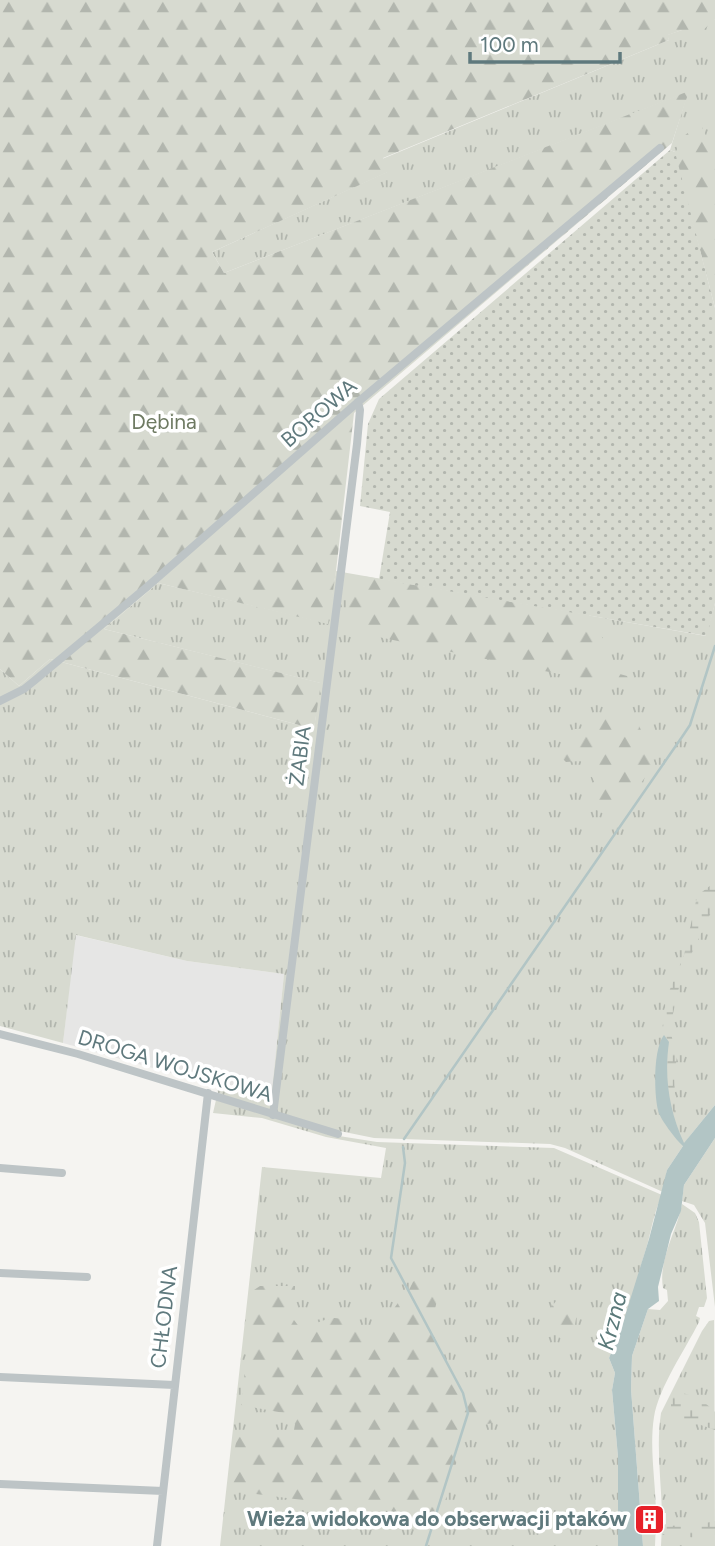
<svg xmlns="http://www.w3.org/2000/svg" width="715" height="1546" font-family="Figtree,sans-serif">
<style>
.built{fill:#e6e6e5}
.grass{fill:url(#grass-tufts)}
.forest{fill:url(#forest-firs)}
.wetland{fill:url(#wetland-marsh)}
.garden{fill:url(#garden-dots)}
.water{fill:#b2c5c5}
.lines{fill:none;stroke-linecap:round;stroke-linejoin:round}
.stream{stroke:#b2c5c5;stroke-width:2.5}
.street{stroke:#bdc4c6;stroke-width:8}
.labels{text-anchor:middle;stroke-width:7;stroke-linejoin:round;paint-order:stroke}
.street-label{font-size:21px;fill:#5f797d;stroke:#fff}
.park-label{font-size:21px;fill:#6e7a62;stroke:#fff}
.poi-label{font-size:21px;font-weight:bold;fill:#5f797d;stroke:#fff;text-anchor:end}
.water-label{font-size:23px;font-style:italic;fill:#5a7979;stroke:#fff}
</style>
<defs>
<pattern id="grass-tufts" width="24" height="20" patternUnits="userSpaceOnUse" patternTransform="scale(1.75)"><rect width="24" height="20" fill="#d7dad0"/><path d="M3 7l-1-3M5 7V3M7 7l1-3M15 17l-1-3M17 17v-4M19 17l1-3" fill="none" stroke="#b2b6ae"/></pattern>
<pattern id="forest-firs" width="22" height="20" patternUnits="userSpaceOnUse" patternTransform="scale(1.75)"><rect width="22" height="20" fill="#d7dad0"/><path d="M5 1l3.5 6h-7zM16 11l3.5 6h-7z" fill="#b2b6ae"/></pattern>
<pattern id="wetland-marsh" width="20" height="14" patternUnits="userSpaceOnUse" patternTransform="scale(1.75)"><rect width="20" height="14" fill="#d7dad0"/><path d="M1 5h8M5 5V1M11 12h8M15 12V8" fill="none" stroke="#b2b6ae"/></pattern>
<pattern id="garden-dots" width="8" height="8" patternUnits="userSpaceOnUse" patternTransform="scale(1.75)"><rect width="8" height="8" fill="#d7dad0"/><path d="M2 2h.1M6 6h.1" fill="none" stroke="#b2b6ae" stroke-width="1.8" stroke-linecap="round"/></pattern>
</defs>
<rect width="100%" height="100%" fill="#f5f4f1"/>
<!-- built -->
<path class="built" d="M 75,935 L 187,961 L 284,974 L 271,1101 L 63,1043 Z"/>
<!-- grass -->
<path class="grass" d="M 715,19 L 715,308 L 675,152 L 670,150 L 688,92 L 224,273 L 212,252 L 387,172 L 382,159 L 669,40 L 667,35 Z
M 336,571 L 706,636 L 715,603 L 715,1105 L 689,1137 L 667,1170 L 663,1192 L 565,1148 L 550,1144 L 374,1138 L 315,1126 L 218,1093 L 217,1085 L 271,1100 L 284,974 L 187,961 L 76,935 L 63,1043 L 0,1026 L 0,669 L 19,686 L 50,659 L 314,729 L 320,683 L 104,629 L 158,583 L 327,623 Z
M 216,1100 L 339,1136 L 377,1142 L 554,1148 L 662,1195 C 655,1210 652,1226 648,1242 C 636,1281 627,1322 609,1358 L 615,1373 L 612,1390 L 618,1457 L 618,1546 L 220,1546 L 262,1167 L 381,1178 L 386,1148 L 326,1137 L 262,1118 L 213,1113 Z
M 715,1138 L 715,1307 L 705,1223 L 694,1205 L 682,1201 L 684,1185 Z
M 682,1204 L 695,1213 L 699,1222 L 707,1298 L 704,1307 L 699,1307 L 696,1316 L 700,1318 L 699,1322 C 685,1350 659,1387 654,1417 C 649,1449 656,1483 656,1515 L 651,1516 L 651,1521 L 656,1522 L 655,1546 L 643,1546 L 631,1389 L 632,1356 L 648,1309 L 660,1310 L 668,1301 L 667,1290 L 663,1288 C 658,1259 677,1231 682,1204 Z
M 714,1320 L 715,1546 L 661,1546 L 662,1526 L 666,1524 L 666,1513 L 662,1513 C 661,1479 656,1446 661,1413 L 702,1331 L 709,1321 Z"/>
<!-- forest -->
<path class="forest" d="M 0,0 L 715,0 L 715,19 L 699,34 L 686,35 L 682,30 L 668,35 L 669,40 L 383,158 L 388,172 L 212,252 L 224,273 L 689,91 L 672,143 L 354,413 L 336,571 L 328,624 L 158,583 L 104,629 L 321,683 L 314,729 L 50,659 L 19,686 L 0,669 Z
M 700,123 L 707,138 L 714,139 L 715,136 L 715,305 L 674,155 L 684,136 Z
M 363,576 L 589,615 L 609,649 L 596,649 L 580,663 L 627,676 L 632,689 L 359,633 L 345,615 L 348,591 Z
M 604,714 L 638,723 L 655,764 L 615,818 L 610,818 L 592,807 L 597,787 L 586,765 L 580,761 L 566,762 L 563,759 L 569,732 L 575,729 L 590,728 L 597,717 Z
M 419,1276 L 426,1278 L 438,1296 L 435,1309 L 428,1323 L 439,1354 L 462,1395 L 495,1416 L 496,1420 C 489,1427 479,1422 470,1429 C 462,1435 448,1495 443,1509 L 438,1513 L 419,1515 L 232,1491 L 232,1464 L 237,1437 L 247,1434 L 287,1437 L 294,1430 L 295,1424 L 284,1413 L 241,1405 L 254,1290 L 260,1286 L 295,1286 L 294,1320 L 300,1328 C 312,1326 323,1319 334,1318 C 350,1318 361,1334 374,1341 C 390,1328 396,1335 390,1314 L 400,1300 L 399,1294 L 409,1290 L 413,1282 Z
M 567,1294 L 575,1296 L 578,1307 L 573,1336 L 566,1342 C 543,1329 542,1306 567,1294 Z"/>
<!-- wetland -->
<path class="wetland" d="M 715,882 L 715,904 L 682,974 L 672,1018 L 671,1034 L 677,1057 L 674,1074 L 676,1119 C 666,1093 666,1069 669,1042 L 664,1035 L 661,1039 L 666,999 L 684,955 L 696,901 L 698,895 Z
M 678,1392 C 693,1395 705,1401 715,1412 L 715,1430 L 681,1418 L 671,1409 L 671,1399 Z
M 715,1521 L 715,1535 C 697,1540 680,1536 662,1534 L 662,1526 L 697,1525 Z"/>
<!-- garden -->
<path class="garden" d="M 670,150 L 675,152 L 715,308 L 715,603 L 707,636 L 379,579 L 390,512 L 360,506 L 368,424 L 379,399 Z"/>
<!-- water -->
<path class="water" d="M 664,1035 L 669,1042 C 664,1077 669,1110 684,1143 L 715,1105 L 715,1138 L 684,1185 L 681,1211 L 671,1234 L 658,1287 L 659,1301 L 648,1309 L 632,1356 L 631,1389 L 643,1546 L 618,1546 L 618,1457 L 612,1390 L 615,1373 L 609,1358 L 621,1329 L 649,1239 L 667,1170 L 683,1146 C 677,1141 659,1118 658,1110 C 654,1094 653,1049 664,1035 Z"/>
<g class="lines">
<!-- stream -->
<path class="stream" d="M 404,1139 L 684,734 L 690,725 L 715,646
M 403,1147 L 405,1163 L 391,1258 L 463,1393 L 468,1413 L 426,1546"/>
<!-- street -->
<path class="street" d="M 0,701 L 24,689 L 34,681 L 148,586 L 358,402 L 660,148
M 0,1034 L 78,1054 L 338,1134
M 273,1115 L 357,444 L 360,410 L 358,402
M 0,1168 L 62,1173
M 0,1273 L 87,1277
M 0,1377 L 174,1385
M 0,1484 L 163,1491
M 157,1546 L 208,1093"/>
</g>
<!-- icons -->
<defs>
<symbol id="building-square" viewBox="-11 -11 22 22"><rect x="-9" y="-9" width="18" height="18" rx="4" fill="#e72029" stroke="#fff"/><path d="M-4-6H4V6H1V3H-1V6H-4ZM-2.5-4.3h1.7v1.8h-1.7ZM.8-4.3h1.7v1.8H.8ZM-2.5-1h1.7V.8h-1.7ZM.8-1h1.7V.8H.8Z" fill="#fff"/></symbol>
</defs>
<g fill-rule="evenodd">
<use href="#building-square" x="632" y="1502" width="35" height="35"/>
</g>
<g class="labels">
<!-- street labels -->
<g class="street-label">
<text transform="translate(319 413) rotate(-41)" y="7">BOROWA</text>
<text transform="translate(300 756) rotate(-83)" y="7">ŻABIA</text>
<text transform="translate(175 1066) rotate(17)" y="7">DROGA WOJSKOWA</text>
<text transform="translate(164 1317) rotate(-83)" y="7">CHŁODNA</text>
</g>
<!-- park labels -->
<g class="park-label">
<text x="164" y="429">Dębina</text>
</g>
<!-- poi labels -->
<g class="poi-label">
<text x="627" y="1526">Wieża widokowa do obserwacji ptaków</text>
</g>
<!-- water labels -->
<g class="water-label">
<text transform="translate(612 1321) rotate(-76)" y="8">Krzna</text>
</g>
</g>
<!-- scale -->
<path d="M470 52v10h150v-10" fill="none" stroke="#5f797d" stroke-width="3.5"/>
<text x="480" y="52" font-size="21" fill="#5f797d" stroke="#ffffff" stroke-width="5" paint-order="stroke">100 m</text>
</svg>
